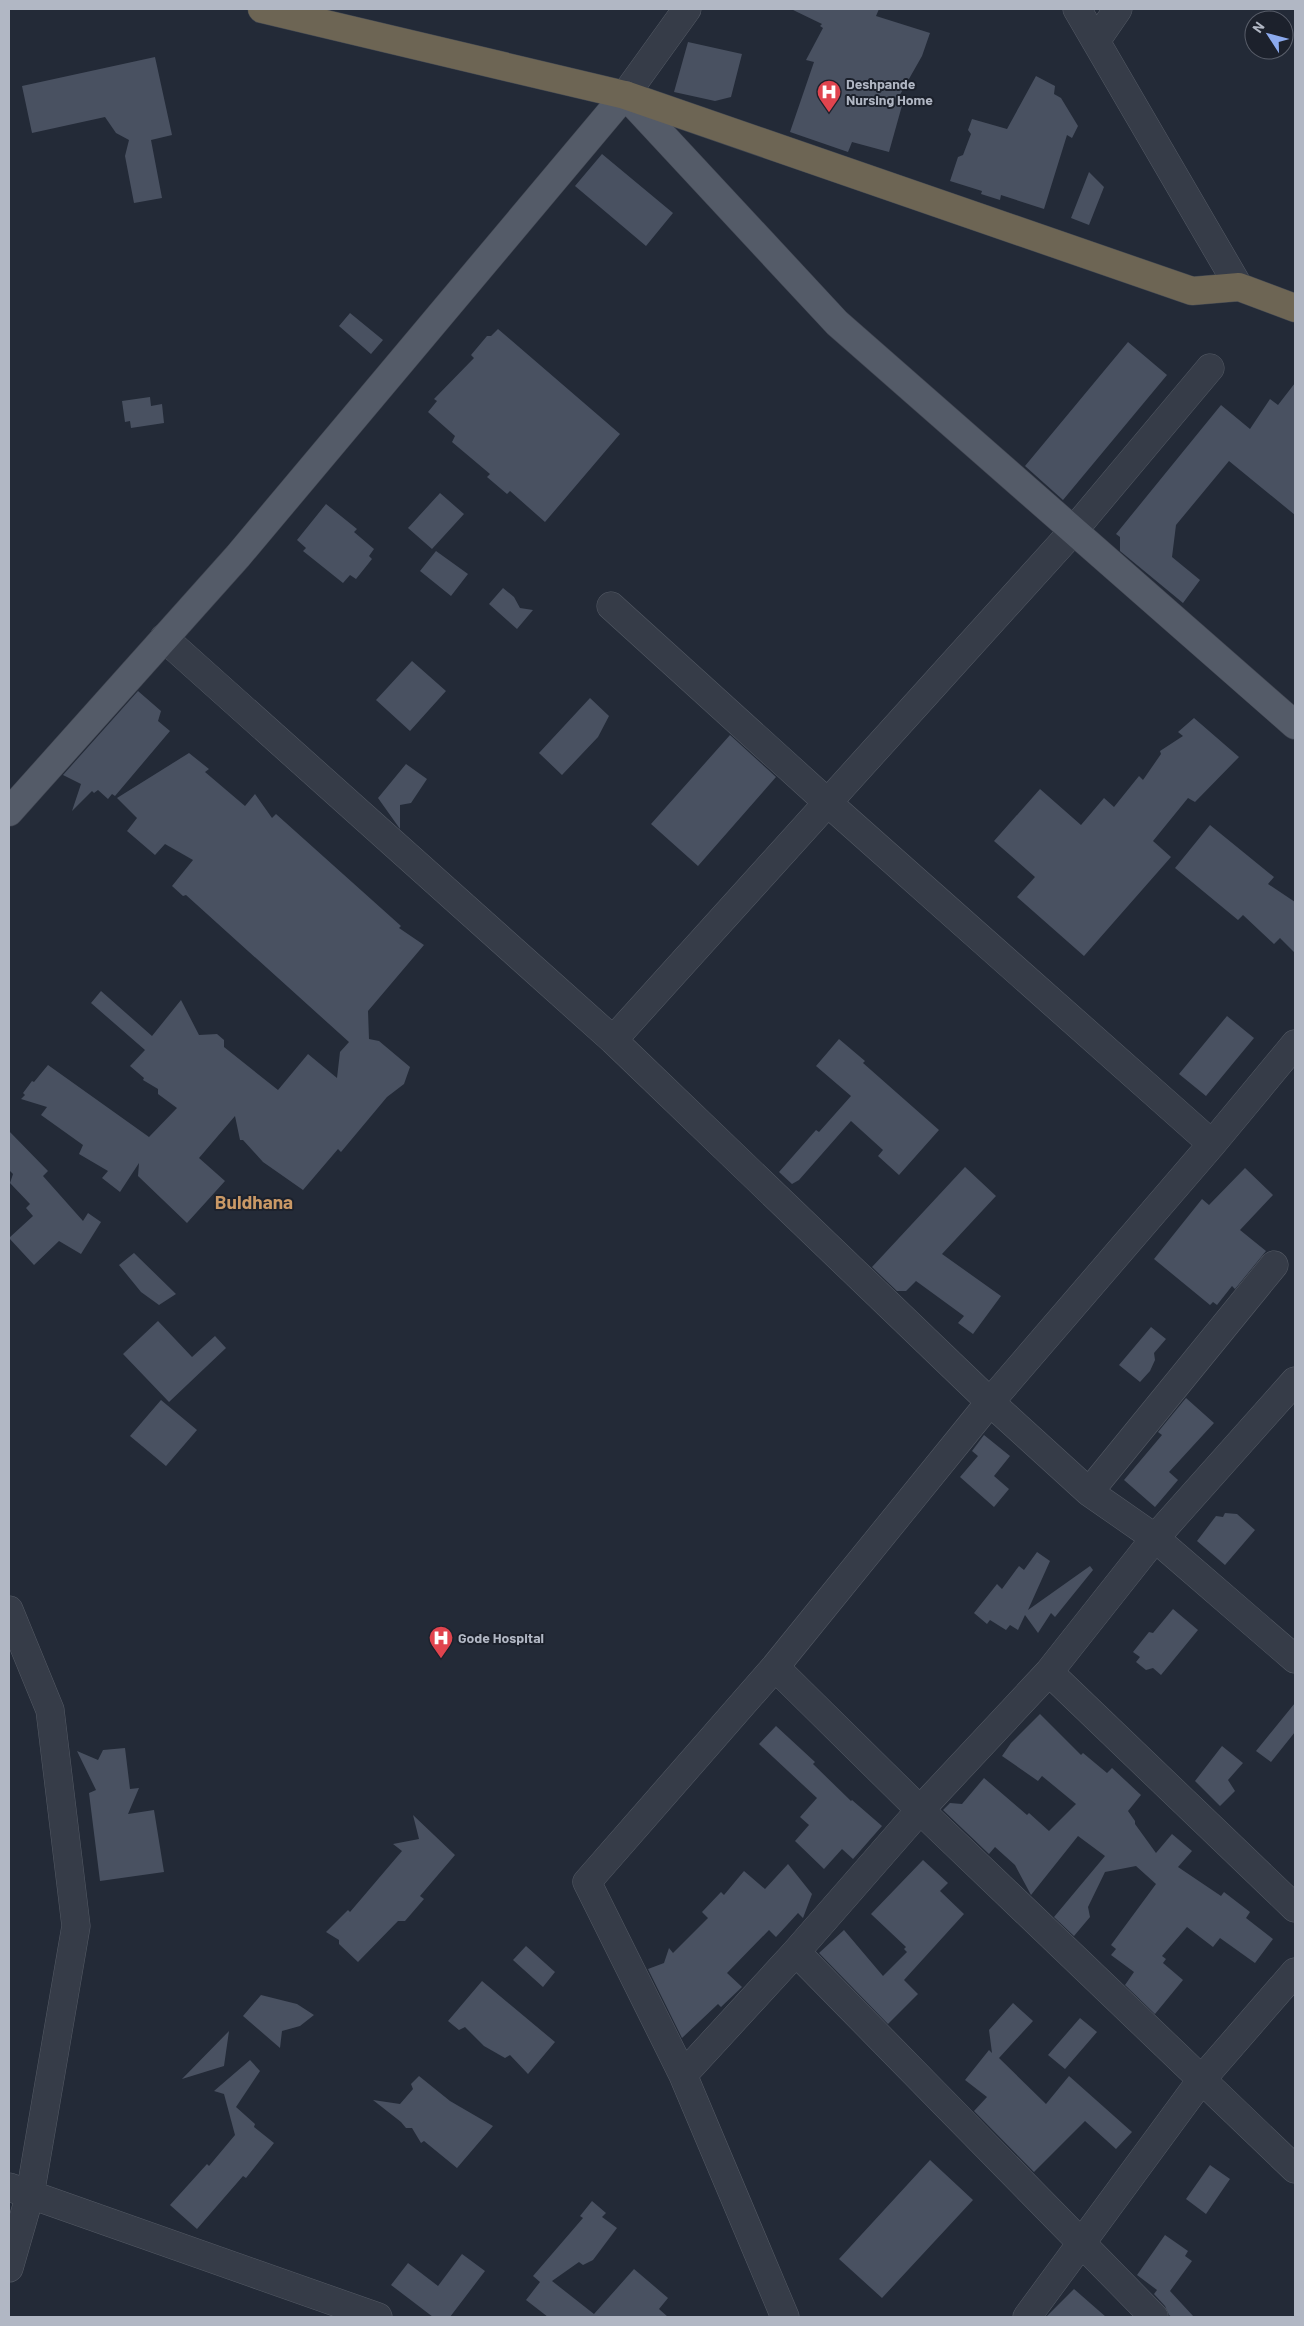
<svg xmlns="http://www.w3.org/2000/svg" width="1304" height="2326" font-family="Barlow,sans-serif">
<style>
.building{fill:#495161}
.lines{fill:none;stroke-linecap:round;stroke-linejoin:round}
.minor-casing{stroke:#545a65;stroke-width:29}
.major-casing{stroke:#404551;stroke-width:29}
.highway-casing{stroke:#414752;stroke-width:29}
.minor{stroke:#363c48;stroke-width:28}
.major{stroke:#545b68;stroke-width:28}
.highway{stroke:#6d6554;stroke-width:28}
.labels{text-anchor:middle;stroke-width:4;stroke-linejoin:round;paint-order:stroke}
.poi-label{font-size:14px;font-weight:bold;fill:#b1b7c4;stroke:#1c212c;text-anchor:start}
.district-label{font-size:19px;font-weight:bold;fill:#ca9966;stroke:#1c212c}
</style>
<rect width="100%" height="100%" fill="#232a37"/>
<!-- building -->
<path class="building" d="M 791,9 L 879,9 L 876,16 L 930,33 L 922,56 L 897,100 L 903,102 L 889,152 L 852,142 L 848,152 L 790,132 L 814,62 L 806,60 L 823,28 L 820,26 L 822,24 Z
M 688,42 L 742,54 L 731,97 L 715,101 L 674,92 Z
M 155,57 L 172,135 L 151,140 L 162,198 L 134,203 L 125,156 L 129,140 L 116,133 L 105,117 L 32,133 L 22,86 Z
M 1036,76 L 1055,86 L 1054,94 L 1061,98 L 1078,126 L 1072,138 L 1067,135 L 1044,209 L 1001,195 L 1000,200 L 981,194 L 982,191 L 950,181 L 958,157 L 963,155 L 971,134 L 968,130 L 972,119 L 1007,129 Z
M 602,154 L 673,213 L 646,246 L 575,186 Z
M 1089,172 L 1104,187 L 1089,225 L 1071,218 Z
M 350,313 L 383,340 L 371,354 L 339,326 Z
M 498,329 L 620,434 L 545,522 L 510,491 L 507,494 L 487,477 L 490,474 L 452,442 L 455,436 L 428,412 L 437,401 L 434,399 L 474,358 L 471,355 L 487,336 L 491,336 Z
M 1128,342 L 1167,375 L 1063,500 L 1025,466 Z
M 1295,383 L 1295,515 L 1229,461 L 1176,525 L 1172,557 L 1200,580 L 1183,603 L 1120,551 L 1120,537 L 1116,534 L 1221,405 L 1250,429 L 1270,399 L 1278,405 Z
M 150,397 L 151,406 L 162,404 L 164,423 L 131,428 L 130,421 L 125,422 L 122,401 Z
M 440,493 L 464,514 L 432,549 L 408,528 Z
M 326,504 L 357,529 L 354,532 L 374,549 L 369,556 L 372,559 L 356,579 L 350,575 L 343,583 L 303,551 L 306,548 L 297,540 Z
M 436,551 L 468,574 L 451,596 L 420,571 Z
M 503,588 L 514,597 L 520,608 L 533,610 L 517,629 L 489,604 Z
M 412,661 L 446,691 L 410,731 L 376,700 Z
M 138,691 L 161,711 L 158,721 L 170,731 L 115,796 L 112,794 L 108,799 L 98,790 L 94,793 L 92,791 L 72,811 L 81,784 L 63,775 Z
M 590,698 L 609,716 L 598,737 L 562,775 L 539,753 Z
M 1194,718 L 1239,757 L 1195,802 L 1188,798 L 1153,841 L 1171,857 L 1084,956 L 1017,897 L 1035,877 L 994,841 L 1040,789 L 1081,825 L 1104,798 L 1114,807 L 1139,776 L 1143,780 L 1161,754 L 1160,751 L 1183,736 L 1178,732 Z
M 730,735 L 776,777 L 698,866 L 651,824 Z
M 189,753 L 209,769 L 205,772 L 245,806 L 255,794 L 272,818 L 276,814 L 401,926 L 399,928 L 424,945 L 368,1011 L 369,1039 L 379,1041 L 410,1067 L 404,1084 L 387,1097 L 341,1152 L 338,1149 L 303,1190 L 263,1162 L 243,1140 L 240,1140 L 235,1116 L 199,1158 L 225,1181 L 187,1223 L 138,1176 L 139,1163 L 120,1192 L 102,1178 L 108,1171 L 79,1154 L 83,1145 L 41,1115 L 47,1107 L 21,1099 L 25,1095 L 23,1093 L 32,1081 L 34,1082 L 48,1065 L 149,1137 L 177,1108 L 158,1094 L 158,1089 L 143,1080 L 144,1078 L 130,1066 L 145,1050 L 91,1003 L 101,991 L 152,1036 L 181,1000 L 199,1035 L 217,1034 L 224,1040 L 224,1047 L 278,1090 L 308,1054 L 337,1078 L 340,1052 L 349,1042 L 186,895 L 183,896 L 172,886 L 193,860 L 165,844 L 155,855 L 127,831 L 137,818 L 117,798 Z
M 406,764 L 427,779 L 411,803 L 400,805 L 400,829 L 378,798 Z
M 1210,825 L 1274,877 L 1268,884 L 1295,902 L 1295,953 L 1280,938 L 1274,944 L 1243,915 L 1238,920 L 1175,868 Z
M 1227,1016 L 1254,1038 L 1206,1096 L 1179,1074 Z
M 839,1039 L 865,1061 L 863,1063 L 939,1130 L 899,1175 L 878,1156 L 883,1150 L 851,1121 L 799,1180 L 792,1184 L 779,1172 L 816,1130 L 819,1132 L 851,1096 L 816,1066 Z
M 9,1131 L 48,1171 L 43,1176 L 83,1221 L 88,1213 L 101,1222 L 81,1254 L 59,1241 L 34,1265 L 9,1238 L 33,1216 L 26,1208 L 30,1204 L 10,1183 L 13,1174 L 9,1170 Z
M 965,1167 L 996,1196 L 942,1254 L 1001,1296 L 973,1334 L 958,1323 L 964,1316 L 916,1281 L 906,1291 L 897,1291 L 872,1267 Z
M 1245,1168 L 1273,1195 L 1240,1230 L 1266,1251 L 1235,1289 L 1232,1286 L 1217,1305 L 1213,1302 L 1210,1305 L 1154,1259 L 1202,1199 L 1209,1205 Z
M 134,1253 L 176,1294 L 159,1305 L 141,1292 L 119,1265 Z
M 158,1321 L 192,1357 L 215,1336 L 226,1348 L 169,1402 L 123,1354 Z
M 1151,1327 L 1166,1339 L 1154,1353 L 1155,1360 L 1150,1371 L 1140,1382 L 1119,1365 Z
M 1186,1398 L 1214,1423 L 1169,1472 L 1178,1480 L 1155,1507 L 1124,1480 L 1162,1435 L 1158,1432 Z
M 161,1400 L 197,1430 L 166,1466 L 130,1436 Z
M 984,1435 L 1010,1456 L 994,1476 L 1009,1489 L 994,1507 L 960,1477 L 978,1456 L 972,1451 Z
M 1225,1513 L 1237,1514 L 1255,1530 L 1225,1565 L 1197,1541 L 1216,1516 L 1223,1517 Z
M 1037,1552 L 1050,1561 L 1028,1610 L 1090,1566 L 1093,1570 L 1055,1617 L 1051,1613 L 1038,1633 L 1025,1615 L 1018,1630 L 1010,1625 L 1006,1630 L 990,1620 L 987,1624 L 974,1613 L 997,1584 L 1002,1589 L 1019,1566 L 1024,1570 Z
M 1173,1609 L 1198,1630 L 1161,1675 L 1153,1668 L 1146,1670 L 1136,1662 L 1140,1657 L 1133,1652 L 1149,1632 L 1153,1633 Z
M 1295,1703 L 1295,1732 L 1271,1762 L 1256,1751 Z
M 1040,1714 L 1081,1755 L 1083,1753 L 1107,1773 L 1112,1768 L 1141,1795 L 1128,1811 L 1135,1821 L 1135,1824 L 1156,1853 L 1172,1834 L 1192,1851 L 1178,1867 L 1221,1896 L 1224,1892 L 1250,1912 L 1246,1918 L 1273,1939 L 1255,1963 L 1220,1938 L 1213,1947 L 1187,1927 L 1162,1956 L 1166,1959 L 1163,1963 L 1183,1980 L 1155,2014 L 1125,1985 L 1134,1972 L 1111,1955 L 1116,1949 L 1111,1945 L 1156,1884 L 1136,1866 L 1105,1872 L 1088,1907 L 1090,1917 L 1074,1936 L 1054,1917 L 1105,1856 L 1078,1836 L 1031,1895 L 1015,1865 L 995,1847 L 989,1854 L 943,1810 L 950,1803 L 962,1804 L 984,1778 L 1027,1815 L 1029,1813 L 1049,1831 L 1076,1804 L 1042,1776 L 1038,1781 L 1002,1756 L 1011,1743 Z
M 776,1726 L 815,1762 L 813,1764 L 851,1801 L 852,1800 L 882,1826 L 853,1859 L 842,1849 L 824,1869 L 795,1841 L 809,1825 L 800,1817 L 817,1798 L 759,1744 Z
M 1222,1746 L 1243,1763 L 1228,1780 L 1235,1791 L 1220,1806 L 1195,1781 Z
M 125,1748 L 130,1789 L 139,1788 L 128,1814 L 154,1810 L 164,1872 L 100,1881 L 89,1793 L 96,1790 L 77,1751 L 98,1760 L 103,1750 Z
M 413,1815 L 455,1855 L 420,1896 L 424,1899 L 405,1921 L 398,1921 L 358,1962 L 339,1944 L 339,1940 L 326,1932 L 348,1910 L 350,1912 L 402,1851 L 393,1844 L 419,1839 Z
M 923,1860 L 948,1883 L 940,1891 L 964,1914 L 904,1980 L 918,1994 L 888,2024 L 819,1953 L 844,1930 L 883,1976 L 907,1952 L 904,1949 L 906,1947 L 871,1914 Z
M 788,1864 L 812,1894 L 803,1918 L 798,1913 L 776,1937 L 769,1930 L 727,1973 L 742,1987 L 721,2007 L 718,2004 L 682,2038 L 648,1969 L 664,1963 L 669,1948 L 673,1953 L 708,1918 L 702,1912 L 721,1892 L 724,1895 L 744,1871 L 765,1889 Z
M 526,1946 L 555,1972 L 543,1987 L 513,1960 Z
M 482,1981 L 555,2042 L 528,2074 L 510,2055 L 505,2058 L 484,2046 L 465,2027 L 459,2030 L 448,2021 Z
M 261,1995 L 297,2004 L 314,2015 L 300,2026 L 282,2031 L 280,2048 L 243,2016 Z
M 1013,2003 L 1033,2021 L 999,2058 L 1046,2104 L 1069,2076 L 1132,2132 L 1116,2149 L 1085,2121 L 1034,2172 L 974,2111 L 987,2097 L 965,2080 L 989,2050 L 992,2053 L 989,2030 Z
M 1080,2018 L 1097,2032 L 1065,2069 L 1048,2055 Z
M 229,2031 L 224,2066 L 182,2079 Z
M 250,2060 L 260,2071 L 236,2107 L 255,2124 L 254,2127 L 274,2143 L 246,2178 L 243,2176 L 197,2229 L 170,2205 L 207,2164 L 209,2166 L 235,2135 L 224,2094 L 214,2091 Z
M 419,2076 L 450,2101 L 493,2126 L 457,2168 L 424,2141 L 421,2143 L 412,2128 L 406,2128 L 401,2122 L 373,2100 L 400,2104 L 413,2089 L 411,2084 Z
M 930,2160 L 973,2200 L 882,2298 L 839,2259 Z
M 1210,2165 L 1230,2179 L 1206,2214 L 1186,2199 Z
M 592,2201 L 606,2213 L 602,2217 L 617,2228 L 593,2260 L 583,2265 L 579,2262 L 552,2281 L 594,2314 L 634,2269 L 668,2298 L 659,2309 L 668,2317 L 548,2317 L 526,2300 L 540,2282 L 533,2276 L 583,2218 L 580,2216 Z
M 1165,2235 L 1188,2251 L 1185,2256 L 1192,2261 L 1170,2291 L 1194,2317 L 1172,2317 L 1169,2315 L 1165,2306 L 1154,2294 L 1157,2290 L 1137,2275 Z
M 462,2254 L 485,2271 L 450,2317 L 433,2317 L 391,2285 L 408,2263 L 438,2286 Z
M 1074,2289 L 1106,2317 L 1046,2317 Z"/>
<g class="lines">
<defs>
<path id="minor" d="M 1077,9 L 1239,287
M 1096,41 L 1118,9
M 625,95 L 687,9
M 611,606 L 827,802 L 1212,1144
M 164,638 L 613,1040 L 990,1402 L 1089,1492 L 1155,1538 L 1295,1659
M 613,1040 L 1074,530 L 1210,368
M 1089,1492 L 1274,1265
M 9,1610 L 50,1710 L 76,1926 L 30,2195 L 9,2268
M 775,1667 L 920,1810 L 1295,2169
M 1049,1672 L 1295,1908
M 796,1952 L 1154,2317
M 683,2075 L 587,1882 L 775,1667 L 990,1402 L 1212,1144 L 1295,1044
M 9,2187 L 378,2317
M 785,2317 L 683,2075 L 796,1952 L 920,1810 L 1049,1672 L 1155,1538 L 1295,1381
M 1027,2317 L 1202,2079 L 1295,1972"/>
<path id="major" d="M 9,812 L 238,556 L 625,95 L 837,323 L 1295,725"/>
<path id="highway" d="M 262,9 L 625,95 L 1192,291 L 1239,287 L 1295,308"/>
</defs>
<!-- minor casing -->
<use href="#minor" class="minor-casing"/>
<!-- major casing -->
<use href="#major" class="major-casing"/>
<!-- highway casing -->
<use href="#highway" class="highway-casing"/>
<!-- minor -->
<use href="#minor" class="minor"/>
<!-- major -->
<use href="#major" class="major"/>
<!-- highway -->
<use href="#highway" class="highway"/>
</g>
<!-- icons -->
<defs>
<symbol id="hospital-pin" viewBox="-11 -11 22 30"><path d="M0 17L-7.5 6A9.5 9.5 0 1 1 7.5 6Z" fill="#e0444e" stroke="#1c212c"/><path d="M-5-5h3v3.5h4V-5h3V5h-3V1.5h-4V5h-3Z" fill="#fff"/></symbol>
</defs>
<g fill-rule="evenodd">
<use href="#hospital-pin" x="815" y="78" width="28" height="38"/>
<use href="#hospital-pin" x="427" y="1624" width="28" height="38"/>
</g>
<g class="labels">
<!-- poi labels -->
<g class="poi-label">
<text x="846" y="89">Deshpande<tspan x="846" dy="16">Nursing Home</tspan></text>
<text x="458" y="1643">Gode Hospital</text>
</g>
<!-- district labels -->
<g class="district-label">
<text x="254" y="1209">Buldhana</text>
</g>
</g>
<!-- border -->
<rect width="1304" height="2326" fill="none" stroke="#b1b7c4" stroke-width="20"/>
<!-- north arrow -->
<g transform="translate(1269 35) rotate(306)"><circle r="24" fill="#1c212c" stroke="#585d69"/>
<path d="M0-4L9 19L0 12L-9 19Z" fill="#8caaee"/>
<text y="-8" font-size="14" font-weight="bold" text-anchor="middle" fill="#b1b7c4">N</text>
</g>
</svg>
